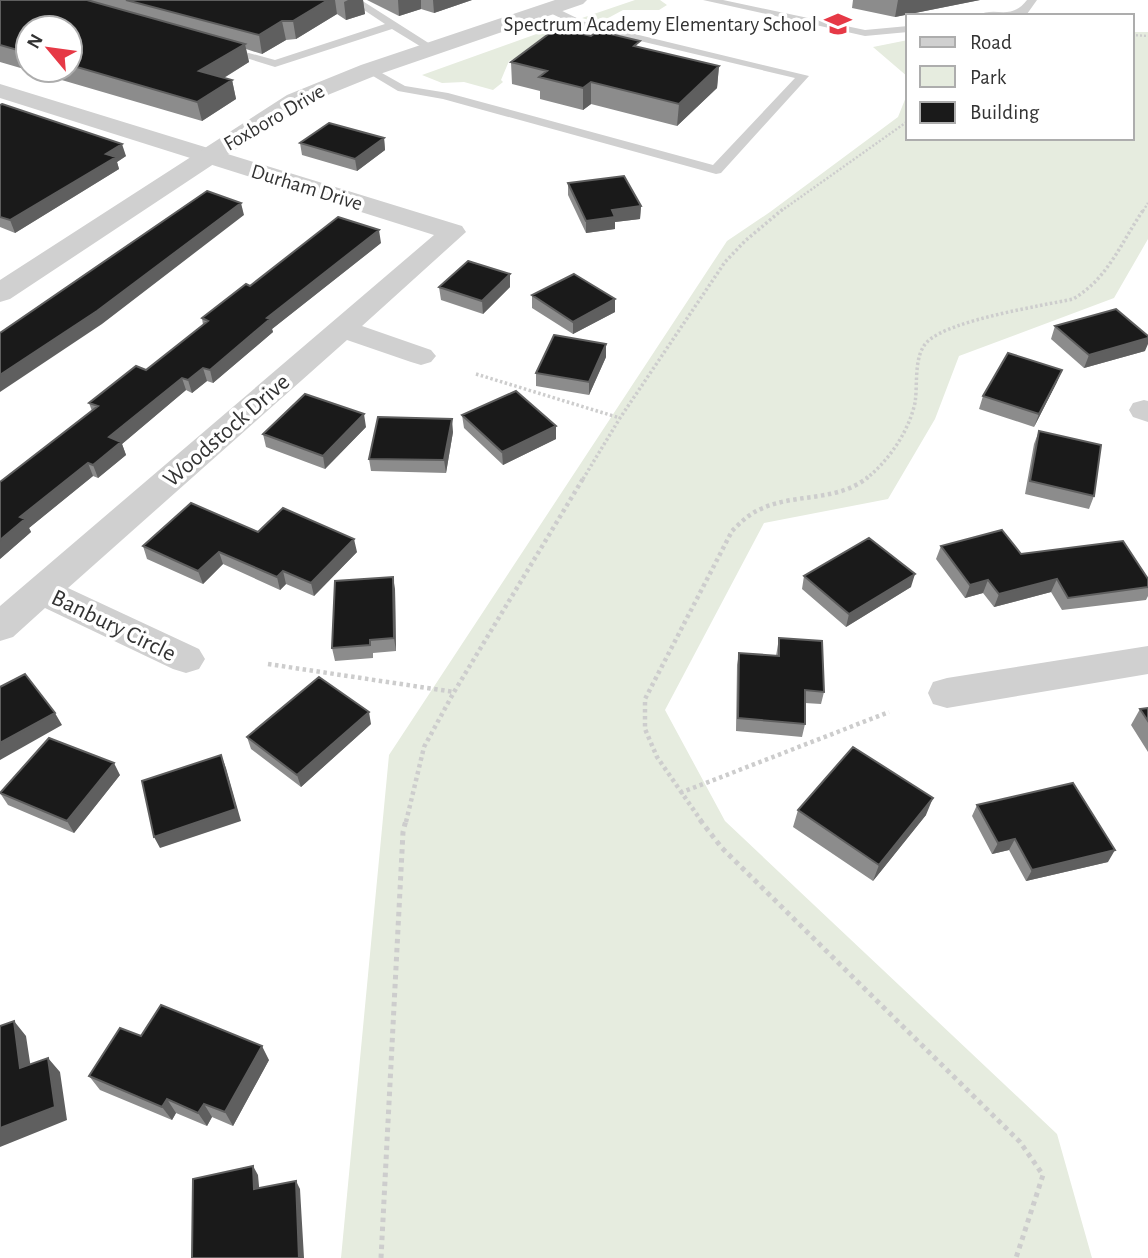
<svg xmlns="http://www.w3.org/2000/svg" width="1148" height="1258" font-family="'Alegreya Sans',sans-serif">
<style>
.green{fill:#e6ecdf}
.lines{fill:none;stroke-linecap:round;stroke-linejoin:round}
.path-far3{stroke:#cdcdcd;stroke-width:2.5;stroke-dasharray:2 2;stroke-linecap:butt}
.path-far2{stroke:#cdcdcd;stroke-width:3.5;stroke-dasharray:2.5 2.5;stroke-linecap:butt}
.path-far1{stroke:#cdcdcd;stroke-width:4.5;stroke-dasharray:3.5 3.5;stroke-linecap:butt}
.path{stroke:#cdcdcd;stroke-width:5;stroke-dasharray:4.5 4.5;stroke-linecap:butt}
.service{fill:#d0d0d0;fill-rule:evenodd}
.minor{fill:#d0d0d0;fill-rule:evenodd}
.tertiary{fill:#d0d0d0;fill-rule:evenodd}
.wall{fill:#8c8c8c;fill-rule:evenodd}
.shaded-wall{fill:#5f5f5f}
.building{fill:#1a1a1a;stroke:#5f5f5f;stroke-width:2}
.labels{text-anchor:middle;stroke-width:7;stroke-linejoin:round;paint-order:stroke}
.far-poi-label{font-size:21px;fill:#333;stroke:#fff;text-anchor:end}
.far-street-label{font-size:21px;fill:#333;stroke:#fff}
.street-label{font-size:24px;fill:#333;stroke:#fff}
</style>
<rect width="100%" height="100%" fill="#fff"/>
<!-- green -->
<path class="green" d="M 635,0 L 660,0 L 667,5 L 659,10 L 623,10 L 599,23 L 582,18 Z
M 542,32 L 562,37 L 509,61 L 501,80 L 503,82 L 493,90 L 464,82 L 442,83 L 422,75 Z
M 1132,32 L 1148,32 L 1148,239 L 1114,298 L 959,356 L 935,419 L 888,499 L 764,523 L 665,710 L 725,821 L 1057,1134 L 1092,1258 L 341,1258 L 389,755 L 727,241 L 770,212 L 898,117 L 908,92 L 908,138 L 1132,138 Z
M 908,40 L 908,77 L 873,47 Z"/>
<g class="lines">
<!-- path-far3 -->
<path class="path-far3" d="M 1132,35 L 1148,36
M 781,211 L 908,121
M 1143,211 L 1148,203"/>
<!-- path-far2 -->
<path class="path-far2" d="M 476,374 L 620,418
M 583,479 L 620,418 L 725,262 L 745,241 L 783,209
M 866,479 C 889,460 908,433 915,403 C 918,384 913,355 928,341 C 951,320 1040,306 1073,299 C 1109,278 1121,242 1144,209"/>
<!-- path-far1 -->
<path class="path-far1" d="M 268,664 L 454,692
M 680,793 L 889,712
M 406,822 L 424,747 L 454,692 L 584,477
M 702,822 L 657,757 L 645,729 L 645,699 L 732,531 C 741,522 750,513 763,508 C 797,493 838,502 868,477"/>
<!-- path -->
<path class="path" d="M 700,820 L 722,848 L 1020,1142 L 1043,1175 L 1016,1258
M 381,1258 L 403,832 L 406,820"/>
<!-- service -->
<path class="service" d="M 349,0 L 361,0 L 438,49 L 428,51 L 392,29 L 275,67 L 217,49 L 223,46 L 275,60 L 385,24 Z
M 703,0 L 723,0 L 865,30 L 908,26 L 908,32 L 865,36 Z
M 1027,0 L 1037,0 L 1027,14 L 1022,16 L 977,16 C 995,5 1010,22 1027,0 Z
M 546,7 L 554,7 L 585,22 L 809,76 L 721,173 L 716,174 L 443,99 L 398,91 L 363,70 L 373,68 L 405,86 L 448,93 L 713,165 L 795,78 L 577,26 L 546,11 Z"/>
<!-- minor -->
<path class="minor" d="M 0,84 L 462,226 L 466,232 L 362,326 L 431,350 L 436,356 L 431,362 L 421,365 L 411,362 L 347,340 L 68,588 L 199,649 L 205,659 L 199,669 L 186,673 L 173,669 L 45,608 L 13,637 L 0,641 L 0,606 L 434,235 L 0,98 Z
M 1144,400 L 1148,401 L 1148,422 L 1133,417 L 1129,410 L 1133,403 Z
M 1148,646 L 1148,674 L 947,708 L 933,704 L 928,693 L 933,682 L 947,678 Z"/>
<!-- tertiary -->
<path class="tertiary" d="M 555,0 L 587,0 L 583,4 L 377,75 L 303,105 L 10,299 L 0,302 L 0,280 L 287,95 L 361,65 Z"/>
</g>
<!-- wall -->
<path class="wall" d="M 0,0 L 363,0 L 365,14 L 346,20 L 337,14 L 296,39 L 286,40 L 262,54 L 246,49 L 249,62 L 224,78 L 232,80 L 236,99 L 202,121 L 0,62 ZM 28,28 L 70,28 L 70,70 L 28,70 Z
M 367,0 L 472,0 L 434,13 L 421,9 L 399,16 Z
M 853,0 L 980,0 L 895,17 L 852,8 Z
M 562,29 L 719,66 L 717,88 L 677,126 L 591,104 L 583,110 L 540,99 L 540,91 L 512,84 L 511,62 Z
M 0,105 L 126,156 L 117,162 L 119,169 L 15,233 L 0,227 Z
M 384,138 L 385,150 L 357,171 L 302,155 L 300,143 Z
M 568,183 L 641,206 L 640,219 L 615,222 L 615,229 L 586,233 L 568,195 Z
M 381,243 L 272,329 L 273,332 L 213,383 L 207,381 L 192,393 L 186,390 L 122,444 L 126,455 L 98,478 L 93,476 L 29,528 L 31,532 L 0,559 L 92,411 L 89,403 L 146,370 L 203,325 L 202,318 L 250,286 Z
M 439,287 L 510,287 L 483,314 L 441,300 Z
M 532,295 L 615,299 L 615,312 L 573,334 L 532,308 Z
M 1055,326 L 1145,351 L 1084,368 L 1051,339 Z
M 606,344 L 606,357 L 589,395 L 536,386 L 536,373 Z
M 1057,382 L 1034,427 L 979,409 L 983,396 Z
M 462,415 L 556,426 L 556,439 L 503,465 L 464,428 Z
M 366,427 L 325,469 L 266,447 L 263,434 Z
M 1039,431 L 1094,496 L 1089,509 L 1025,494 L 1034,444 Z
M 453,432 L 446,473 L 371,471 L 369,459 Z
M 258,532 L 357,552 L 314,596 L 286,584 L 280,590 L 223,564 L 203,584 L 147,559 L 143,546 Z
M 941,546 L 1021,554 L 1148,579 L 1148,596 L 1146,600 L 1062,610 L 1051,592 L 994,607 L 983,593 L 965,598 L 936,559 Z
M 804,576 L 911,587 L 846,627 L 802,589 Z
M 395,589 L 396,651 L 373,653 L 373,658 L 335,661 L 332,648 Z
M 779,638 L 824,692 L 821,704 L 805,703 L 805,724 L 802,737 L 736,731 L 737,665 L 739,653 L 776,656 Z
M 1148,708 L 1148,752 L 1131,725 L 1140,709 Z
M 371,724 L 301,787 L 251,749 L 247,737 Z
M 120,775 L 74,833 L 8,805 L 0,793 Z
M 977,805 L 1108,862 L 1026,881 L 1009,850 L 992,854 L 972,816 Z
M 798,810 L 926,815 L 873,881 L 793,827 Z
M 141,1036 L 269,1060 L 233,1126 L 212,1117 L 207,1126 L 176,1113 L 172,1120 L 100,1090 L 89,1076 Z"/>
<!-- shaded-wall -->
<path class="shaded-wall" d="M 328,0 L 335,0 L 337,14 L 296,39 L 293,21 Z
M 348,0 L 363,0 L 365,14 L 346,20 L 344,2 Z
M 398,0 L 421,0 L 421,9 L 399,16 Z
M 433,0 L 472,0 L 434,13 Z
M 898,0 L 980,0 L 895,17 Z
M 282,21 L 286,40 L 262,54 L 259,35 Z
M 245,44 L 249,62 L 204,90 L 199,71 Z
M 719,66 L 717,88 L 677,126 L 679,104 Z
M 232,80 L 236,99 L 202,121 L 197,102 Z
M 591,82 L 591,104 L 583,110 L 583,88 Z
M 384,138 L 385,150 L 357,171 L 355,159 Z
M 122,144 L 126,156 L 117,162 L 119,169 L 15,233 L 10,220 L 106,154 Z
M 241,203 L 244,215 L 102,324 L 0,392 L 0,375 Z
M 641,206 L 640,219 L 615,222 L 615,229 L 586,233 L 586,221 L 612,210 Z
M 379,230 L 381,243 L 272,329 L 273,332 L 213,383 L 210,370 L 267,318 Z
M 510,274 L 510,287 L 483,314 L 482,301 Z
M 615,299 L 615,312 L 573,334 L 573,322 Z
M 1148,338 L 1148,344 L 1145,351 L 1084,368 L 1089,355 Z
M 606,344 L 606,357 L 589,395 L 589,382 Z
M 203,368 L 207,381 L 192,393 L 188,380 Z
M 1062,370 L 1057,382 L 1034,427 L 1039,414 Z
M 182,378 L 186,390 L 122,444 L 126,455 L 98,478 L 93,465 L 109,437 Z
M 364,414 L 366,427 L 325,469 L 323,456 Z
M 452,419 L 453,432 L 446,473 L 444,460 Z
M 556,426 L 556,439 L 503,465 L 502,452 Z
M 88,463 L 93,476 L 29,528 L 31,532 L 0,559 L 0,540 L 20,517 Z
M 354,539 L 357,552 L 314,596 L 311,583 Z
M 219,552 L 223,564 L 203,584 L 198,571 Z
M 283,571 L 286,584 L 280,590 L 277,577 Z
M 915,574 L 911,587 L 846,627 L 849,614 Z
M 393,577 L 395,589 L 396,651 L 394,638 Z
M 1057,579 L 1051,592 L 994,607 L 999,594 Z
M 988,580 L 983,593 L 965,598 L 970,585 Z
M 369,712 L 371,724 L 301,787 L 297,775 Z
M 55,713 L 62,725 L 0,760 L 0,743 Z
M 221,755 L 226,768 L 241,821 L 160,848 L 154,837 Z
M 114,763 L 120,775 L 74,833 L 67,821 Z
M 933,798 L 926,815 L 873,881 L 879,865 Z
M 1015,839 L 1009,850 L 992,854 L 998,843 Z
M 1115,850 L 1108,862 L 1026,881 L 1032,870 Z
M 14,1021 L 26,1036 L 33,1082 L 20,1068 Z
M 262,1046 L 269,1060 L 233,1126 L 225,1112 Z
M 48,1058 L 60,1072 L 67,1120 L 0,1147 L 0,1128 Z
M 167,1099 L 176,1113 L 172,1120 L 162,1107 Z
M 204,1104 L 212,1117 L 207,1126 L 198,1113 Z
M 253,1166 L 258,1175 L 260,1197 L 254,1189 Z
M 296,1181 L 300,1189 L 304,1258 L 299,1258 Z"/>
<!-- building -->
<path class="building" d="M 0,0 L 87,0 L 245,44 L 199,71 L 232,80 L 197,102 L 70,65 L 70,28 L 28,28 L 28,53 L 0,45 Z
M 126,0 L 328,0 L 293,21 L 282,21 L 259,35 Z
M 562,24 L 562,29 L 591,36 L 598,31 L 640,41 L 634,46 L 719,66 L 679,104 L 591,82 L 583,88 L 539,77 L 547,71 L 511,62 Z
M 2,104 L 122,144 L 106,154 L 116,157 L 10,220 L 0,217 L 0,105 Z
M 329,123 L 384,138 L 355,159 L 300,143 Z
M 624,176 L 641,206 L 612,210 L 615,217 L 586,221 L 568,183 Z
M 207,191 L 241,203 L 97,311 L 0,375 L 0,333 Z
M 338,217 L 379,230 L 267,318 L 270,319 L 210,370 L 203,368 L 188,380 L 182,378 L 109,437 L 121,442 L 93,465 L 88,463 L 20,517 L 25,519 L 0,540 L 0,482 L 98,406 L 89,403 L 136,366 L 146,370 L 208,321 L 202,318 L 246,284 L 250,286 Z
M 468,261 L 510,274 L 482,301 L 439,287 Z
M 574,274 L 615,299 L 573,322 L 532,295 Z
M 1116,309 L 1148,336 L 1148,338 L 1089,355 L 1055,326 Z
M 554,335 L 606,344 L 589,382 L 536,373 Z
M 1008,353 L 1062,370 L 1039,414 L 983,396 Z
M 516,391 L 556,426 L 502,452 L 462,415 Z
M 305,394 L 364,414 L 323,456 L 263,434 Z
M 378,417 L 452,419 L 444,460 L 369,459 Z
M 1039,431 L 1101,445 L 1094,496 L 1030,481 Z
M 191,503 L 258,532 L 283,508 L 354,539 L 311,583 L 283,571 L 277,577 L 219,552 L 198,571 L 143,546 Z
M 1002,530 L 1021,554 L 1123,541 L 1148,579 L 1148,587 L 1068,598 L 1057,579 L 999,594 L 988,580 L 970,585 L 941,546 Z
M 869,538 L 915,574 L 849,614 L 804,576 Z
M 393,577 L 394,638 L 370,640 L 370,645 L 332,648 L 335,581 Z
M 779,638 L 822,641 L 824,692 L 805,690 L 805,724 L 738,718 L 739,653 L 779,656 Z
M 25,674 L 55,713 L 0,743 L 0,687 Z
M 319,677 L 369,712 L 297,775 L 247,737 Z
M 1148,708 L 1148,721 L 1140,709 Z
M 49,738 L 114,763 L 67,821 L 0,793 Z
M 853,747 L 933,798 L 879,865 L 798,810 Z
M 221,755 L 236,809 L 154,837 L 142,781 Z
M 1073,783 L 1115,850 L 1032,870 L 1015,839 L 998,843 L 977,805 Z
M 161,1005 L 262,1046 L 225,1112 L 204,1104 L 198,1113 L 167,1099 L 162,1107 L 89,1076 L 120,1028 L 141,1036 Z
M 14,1021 L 20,1068 L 48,1058 L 55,1107 L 0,1128 L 0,1026 Z
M 253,1166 L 254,1189 L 296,1181 L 299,1258 L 192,1258 L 193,1179 Z"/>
<!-- icons -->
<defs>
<symbol id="school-bare" viewBox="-9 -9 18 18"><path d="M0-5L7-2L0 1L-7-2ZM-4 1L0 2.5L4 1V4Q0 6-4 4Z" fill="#e63946" stroke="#fff" stroke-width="2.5" paint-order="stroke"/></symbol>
</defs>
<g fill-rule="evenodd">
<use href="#school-bare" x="819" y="5" width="38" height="38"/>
</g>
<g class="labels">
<!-- far-poi labels -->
<g class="far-poi-label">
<text x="817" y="31">Spectrum Academy Elementary School</text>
</g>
<!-- far-street labels -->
<g class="far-street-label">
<text transform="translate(274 117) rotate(-30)" y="7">Foxboro Drive</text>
<text transform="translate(307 187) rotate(17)" y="7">Durham Drive</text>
</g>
<!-- street labels -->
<g class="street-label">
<text transform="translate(226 430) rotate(-41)" y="8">Woodstock Drive</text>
<text transform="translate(114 625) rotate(26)" y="8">Banbury Circle</text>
</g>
</g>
<!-- legend -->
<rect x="906" y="14" width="228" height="126" fill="#ffffff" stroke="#adadad" stroke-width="2"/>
<rect x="920" y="37" width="35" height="10" fill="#d0d0d0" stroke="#adadad" stroke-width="2"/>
<text x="970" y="49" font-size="21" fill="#333333">Road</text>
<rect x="920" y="66" width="35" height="21" fill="#e6ecdf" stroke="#adadad" stroke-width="2"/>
<text x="970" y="84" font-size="21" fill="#333333">Park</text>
<rect x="920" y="102" width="35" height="21" fill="#1a1a1a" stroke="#adadad" stroke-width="2"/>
<text x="970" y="119" font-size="21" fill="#333333">Building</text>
<!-- north arrow -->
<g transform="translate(49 49) rotate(299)"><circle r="33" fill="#ffffff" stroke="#adadad" stroke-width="2"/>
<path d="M0-5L12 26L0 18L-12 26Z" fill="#e63946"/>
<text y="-10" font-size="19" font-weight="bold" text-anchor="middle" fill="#333333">N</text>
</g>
</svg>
